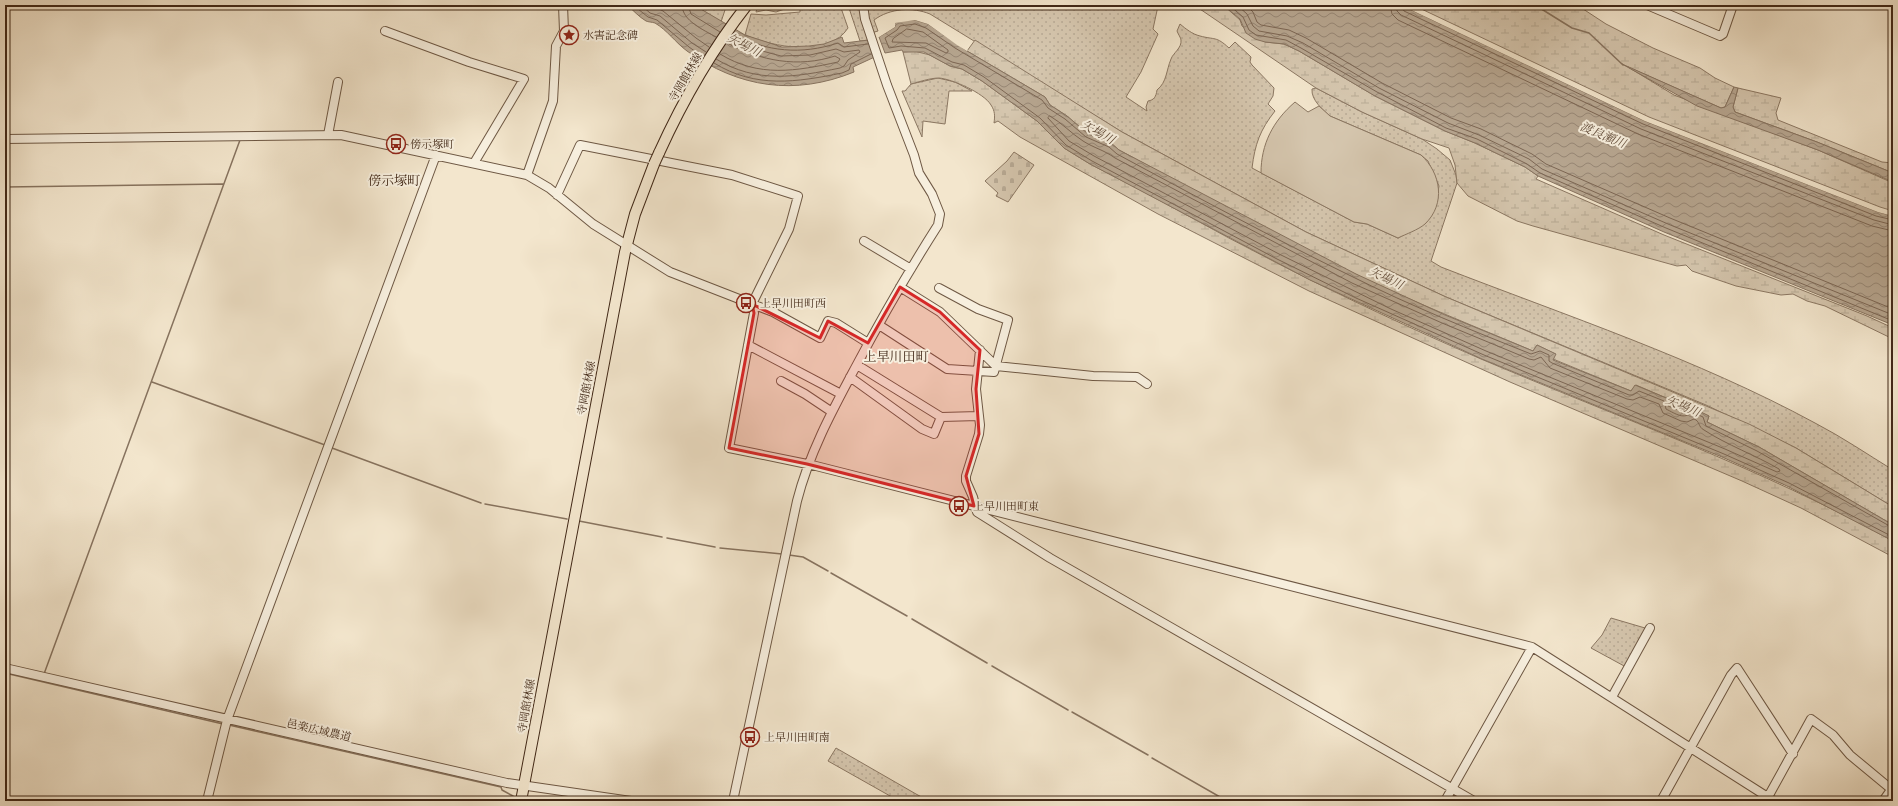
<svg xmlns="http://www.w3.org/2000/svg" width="1898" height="806" font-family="'Libre Caslon Text','Noto Serif JP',serif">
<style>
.grass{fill:url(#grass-dots);stroke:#8b7762}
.wetland{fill:url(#wetland-marsh);stroke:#8b7762}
.cemetery{fill:url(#cemetery-stones);stroke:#8b7762}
.garden{fill:#d5c6ae;stroke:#8b7762}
.water{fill:url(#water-waves);stroke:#87735f}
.pier{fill:#f3e6cd}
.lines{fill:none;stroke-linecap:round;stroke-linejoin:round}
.shore{stroke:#7c6653;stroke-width:1}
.stream{stroke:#87735f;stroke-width:1.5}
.minor-casing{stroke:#6e5844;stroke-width:10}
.major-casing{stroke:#412817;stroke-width:12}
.minor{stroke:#f7efde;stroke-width:8}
.major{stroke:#f3e6cd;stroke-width:10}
.major-bridge-casing{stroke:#412817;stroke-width:12;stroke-linecap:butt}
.major-bridge{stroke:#f3e6cd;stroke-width:10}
.marked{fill:#d62828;fill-opacity:0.2;stroke:#d62828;stroke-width:3;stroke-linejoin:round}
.labels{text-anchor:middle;stroke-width:4;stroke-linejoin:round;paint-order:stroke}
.poi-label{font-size:11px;fill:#412817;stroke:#f7efde;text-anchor:start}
.street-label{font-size:11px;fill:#412817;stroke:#f7efde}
.water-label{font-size:12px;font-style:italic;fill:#644e3b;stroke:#f7efde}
.quarter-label{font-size:13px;fill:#412817;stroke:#f7efde}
</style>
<defs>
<pattern id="grass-dots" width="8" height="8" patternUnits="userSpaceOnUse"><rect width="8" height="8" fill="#d5c6ae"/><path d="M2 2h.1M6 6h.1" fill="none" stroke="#b8aa95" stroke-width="1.8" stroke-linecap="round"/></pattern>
<pattern id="wetland-marsh" width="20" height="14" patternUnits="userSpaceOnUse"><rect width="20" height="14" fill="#d5c6ae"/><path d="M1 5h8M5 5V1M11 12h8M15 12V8" fill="none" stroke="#b8aa95"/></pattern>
<pattern id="cemetery-stones" width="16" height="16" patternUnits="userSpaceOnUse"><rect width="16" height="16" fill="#d5c6ae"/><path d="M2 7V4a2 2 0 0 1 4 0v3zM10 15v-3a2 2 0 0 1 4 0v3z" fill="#b8aa95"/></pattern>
<pattern id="water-waves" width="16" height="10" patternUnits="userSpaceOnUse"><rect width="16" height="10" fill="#b6a58f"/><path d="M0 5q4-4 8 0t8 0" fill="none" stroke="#968674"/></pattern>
</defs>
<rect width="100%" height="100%" fill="#f3e6cd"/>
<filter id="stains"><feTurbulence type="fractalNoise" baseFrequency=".005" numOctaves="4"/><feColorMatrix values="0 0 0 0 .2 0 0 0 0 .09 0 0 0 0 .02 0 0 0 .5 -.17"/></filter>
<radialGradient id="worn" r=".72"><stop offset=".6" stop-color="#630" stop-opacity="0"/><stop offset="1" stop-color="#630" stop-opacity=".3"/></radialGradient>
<!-- grass -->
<path class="grass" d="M 694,5 L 722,5 L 726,7 L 721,22 Z
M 758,5 L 796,5 L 776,12 L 766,10 L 756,12 Z
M 807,5 L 840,5 L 848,28 C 829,58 773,47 745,35 L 751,14 L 766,15 L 800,12 L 800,9 Z
M 848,5 L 861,5 L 869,40 L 860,41 Z
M 865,5 L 1157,5 L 1158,6 L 1153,29 L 1158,34 L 1141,72 L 1126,97 L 1147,111 L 1146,107 L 1148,101 C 1154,100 1156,97 1157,90 C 1167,82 1166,71 1171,59 C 1173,53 1182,48 1181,40 C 1181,38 1178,34 1177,31 L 1180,24 C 1186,29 1192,34 1200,36 C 1215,40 1216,36 1229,48 L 1235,42 L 1251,57 L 1250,62 L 1252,65 L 1274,88 L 1273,96 L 1268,104 L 1275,111 C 1260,130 1255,144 1252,168 L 1354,222 L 1367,224 L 1398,238 L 1426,223 L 1435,208 L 1439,186 L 1428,161 L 1421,155 L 1330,116 C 1323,110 1311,100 1312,89 L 1316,88 L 1362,112 L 1422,139 L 1437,149 L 1450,160 L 1456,175 L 1457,183 L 1431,261 L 1441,267 C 1567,316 1697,359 1815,423 C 1842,437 1867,454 1893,470 L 1893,507 L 1796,448 L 1706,405 L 1446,297 L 1306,232 L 1122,132 L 930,14 C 913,7 890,8 874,20 L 878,31 L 871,33 Z
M 938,78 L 955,82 L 972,91 L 949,91 L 945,124 L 923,121 L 922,137 L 902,91 L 905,91 L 911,84 Z
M 1611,618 L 1645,628 L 1646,634 L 1626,667 L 1591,648 L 1602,635 Z
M 836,748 L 916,794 L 929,801 L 899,801 L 828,761 Z"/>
<!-- wetland -->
<path class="wetland" d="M 1194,5 L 1223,5 L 1240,20 L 1242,26 L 1265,42 L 1284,44 L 1299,51 L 1375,96 L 1445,131 L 1475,143 L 1525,167 L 1538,176 L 1536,179 L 1664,235 L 1867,316 L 1893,328 L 1893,339 L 1825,306 L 1807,301 L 1793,294 L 1781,295 L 1736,286 L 1692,271 L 1686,265 L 1677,266 L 1533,226 L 1517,221 L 1468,196 L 1457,183 L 1455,165 L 1449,148 L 1422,139 L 1362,112 L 1316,88 Z
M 1413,5 L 1577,5 L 1606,24 L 1653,48 L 1700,68 L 1715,78 L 1734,87 L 1725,107 L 1721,108 L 1628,67 L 1674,95 L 1818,150 L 1893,183 L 1893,211 L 1880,207 L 1649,117 Z
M 975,40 L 1122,132 L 1306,232 L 1446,297 L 1749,424 L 1796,448 L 1893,507 L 1893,525 L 1759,447 L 1707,422 L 1709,416 L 1689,407 L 1686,413 L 1668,406 L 1671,400 L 1636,385 L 1631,391 L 1553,359 L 1555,354 L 1537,345 L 1533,351 C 1474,326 1413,302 1355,274 C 1275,235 1197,192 1119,150 L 1111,143 L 1088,134 L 1067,116 L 1050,105 L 1045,97 L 967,51 Z
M 914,51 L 930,55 L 950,66 L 962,69 L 982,81 L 1037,121 L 1064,148 L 1090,164 C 1153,195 1213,231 1275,262 C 1343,297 1412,329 1481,359 C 1620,418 1761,468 1893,541 L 1893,557 L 1801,508 L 1742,481 L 1510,382 L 1309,291 L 1158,214 L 1020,137 L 998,121 L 994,123 C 995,116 995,111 991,105 C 984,93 952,79 939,78 C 930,78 919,82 911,84 L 903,52 Z
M 1738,88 L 1781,98 L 1776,113 L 1778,120 L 1882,162 L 1893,163 L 1893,173 L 1817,142 L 1735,112 L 1733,107 Z"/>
<!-- cemetery -->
<path class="cemetery" d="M 1014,152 L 1034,165 L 1008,202 L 996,196 L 998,193 L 985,181 L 1007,161 Z"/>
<!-- garden -->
<path class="garden" d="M 1295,102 L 1308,112 L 1319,106 L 1330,116 L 1421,155 C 1441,173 1446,204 1425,224 C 1418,230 1406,234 1398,238 L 1367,224 L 1354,222 L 1261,173 C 1261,144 1273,121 1295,102 Z"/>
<!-- water -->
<path class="water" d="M 627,5 L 694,5 L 745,35 L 782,47 L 809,46 L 824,44 L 842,37 L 844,43 L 869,40 L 879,55 L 853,67 L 854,72 C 795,96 739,88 687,51 C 676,43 667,30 655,23 C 652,22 648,22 646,21 C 639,17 633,10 627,5 Z
M 1223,5 L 1401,5 L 1645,121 L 1878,212 L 1893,216 L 1893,325 L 1664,232 L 1538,176 L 1525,167 L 1475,143 L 1445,131 L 1375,96 L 1299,51 L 1284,44 L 1265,42 L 1255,39 L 1246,33 L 1240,19 Z
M 906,20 L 915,20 L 928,24 L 967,51 L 1045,97 L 1050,105 L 1067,116 L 1088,134 L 1111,143 L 1119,150 L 1356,274 L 1445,315 L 1533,351 L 1537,345 L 1556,354 L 1553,360 L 1631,391 L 1635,385 L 1671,400 L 1668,406 L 1685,413 L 1689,406 L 1709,416 L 1707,422 L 1759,447 L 1893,525 L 1893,541 L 1787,486 L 1722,457 L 1482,359 L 1310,280 L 1090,164 L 1064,148 L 1037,121 L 982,81 L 962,69 L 950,66 L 924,52 L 903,52 L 902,50 L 885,53 L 879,37 L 895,27 L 894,23 Z
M 1622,64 L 1721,108 L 1725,107 L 1734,87 L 1738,88 L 1733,107 L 1735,112 L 1817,142 L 1893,173 L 1893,182 L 1818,150 L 1697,106 Z"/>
<!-- pier -->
<path class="pier" d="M 1401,5 L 1406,5 L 1476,38 L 1645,119 L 1878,210 L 1893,214 L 1893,216 L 1878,212 L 1645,121 Z
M 905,18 L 916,18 L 929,23 L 968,50 L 967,51 L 957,45 L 928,24 L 915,20 L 895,23 L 895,27 L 879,37 L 879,35 L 893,26 L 893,22 Z"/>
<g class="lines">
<!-- shore -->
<path class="shore" d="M 633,5 L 648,17 L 657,20 L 689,47 L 703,57
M 641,5 L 650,13 L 660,16 L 692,43 L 706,52
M 651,5 L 663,11 L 696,38 L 709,47
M 682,5 C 682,21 704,30 716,37
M 688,5 L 691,14 L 720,32
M 1229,5 L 1243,17 L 1249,30 L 1256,35 L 1286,40 L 1301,48 L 1377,92 L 1446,128 L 1477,139 L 1527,164 L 1540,173 L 1666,228 L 1893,321
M 1237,5 L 1247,14 L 1253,26 L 1259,31 L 1287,36 L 1303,43 L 1379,88 L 1448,123 L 1479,135 L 1529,159 L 1542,169 L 1668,224 L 1893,315
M 1246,5 L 1253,12 L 1257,22 L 1261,25 L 1289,30 L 1306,38 L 1382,83 L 1451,118 L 1481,129 L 1532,154 L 1546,164 L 1670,218 L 1893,309
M 1390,5 L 1392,14 L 1398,20 L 1638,134 L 1872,226 L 1893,231
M 1396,5 L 1397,11 L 1401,15 L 1641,129 L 1874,220 L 1893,225
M 1401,5 L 1404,11 L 1643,124 L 1876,216 L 1893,220
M 907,29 L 923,32 L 948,50 L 948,52 L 946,53 L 926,43 L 892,42 L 893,39 Z
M 733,34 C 767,52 801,55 838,43 L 844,47 L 868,44
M 720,54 C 759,78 796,71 838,62 L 840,59 L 835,56 C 798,68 761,61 727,43
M 716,59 C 757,84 796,77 840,68 L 844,66 L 848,60 L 860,52 L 859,50 L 844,52 L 836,49 L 810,55 L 781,56 L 751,48 L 730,38
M 714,63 C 756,89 797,82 842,73 L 849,70 L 851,64 L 871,54
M 1050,116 C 1062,123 1072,134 1083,141 C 1094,148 1104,150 1115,158 L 1352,283 L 1442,323 L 1529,359 L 1534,360 L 1541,357 L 1550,368 L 1627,399 L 1633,400 L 1640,397 L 1659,404 L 1663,413 L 1681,421 L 1687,422 L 1694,419 C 1700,421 1698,427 1704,430 C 1727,445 1755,455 1779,469 L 1780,471 L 1777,472 L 1725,449 L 1486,351 L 1391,309 L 1279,254 L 1094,156 L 1069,141 L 1048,118 Z
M 1893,528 L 1757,451 L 1706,426 L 1703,417 L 1692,412 C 1684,420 1676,414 1666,409 L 1664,401 L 1639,391 L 1633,395 L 1629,395 L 1552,363 L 1549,361 L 1549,355 L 1540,351 L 1531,354 C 1471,330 1411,306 1353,277 C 1273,238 1195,196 1117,154 L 1109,147 L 1086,137 L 1065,119 L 1048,108 L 1042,100 L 955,48 L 926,28 L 915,24 L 900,26 L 897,30 L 885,38 L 889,48 L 901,46 L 925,48 L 952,62 L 964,65 L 984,77 L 1040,118 L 1066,145 L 1092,161 L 1277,259 L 1356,298 L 1484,355 L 1724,454 L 1789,483 L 1893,537"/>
<!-- stream -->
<path class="stream" d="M 1535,5 L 1572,28 L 1589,33 L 1623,65
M 1756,7 L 1757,5
M 5,187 L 223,184
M 152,382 L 325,445
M 332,448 L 481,503
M 485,504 L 567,519
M 579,521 L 662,537
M 667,538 L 715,547
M 720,548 L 782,554
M 789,555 L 803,557 L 828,571
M 831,573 L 907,616
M 912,619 L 987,663
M 992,666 L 1068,710
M 5,673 L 223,724
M 44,674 L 240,140
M 1072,712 L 1148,755
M 229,725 L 501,787 L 502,790 L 513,796 L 512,801
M 1152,758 L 1227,801"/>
<defs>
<path id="minor" d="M 1647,5 L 1720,36 L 1723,34 L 1733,5
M 385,31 L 469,62 L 524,79 L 474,163
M 328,135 L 338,82
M 5,139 L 341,135 L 527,175 L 549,188 L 593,224 L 670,272 L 752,304 L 754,313 L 729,448 L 812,465 L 1532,647 L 1774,801
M 527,175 L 553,101 L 556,46 L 564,31 L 563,5
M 557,195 L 580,145 L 732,175 L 798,196 L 789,229 L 752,304 L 773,312 L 820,338 L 828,321 L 836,323 L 868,343
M 864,241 L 911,269
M 900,287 L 940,312 L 996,366 L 1093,376 L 1137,377 L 1147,384
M 879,325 L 947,369 L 994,372 L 1008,320 L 978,309 L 939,288
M 748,345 L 841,394
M 980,350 L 976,389 L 980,425 L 979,434 L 966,476 L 966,481 L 973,497 L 977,512 L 1050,558 L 1474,801
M 857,365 L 941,417 L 979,416
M 850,377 L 922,429 L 934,434 L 941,417
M 781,381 L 805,394 L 832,412
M 5,668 L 507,783 L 631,801
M 1612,697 L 1650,628
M 1768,797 L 1811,719 L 1833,735 L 1850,755 L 1891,789
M 207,801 L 227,720 L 436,155
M 733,801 L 797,501 C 809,454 831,413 854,370 C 880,321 908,272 938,225 L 940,214 L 932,194 L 919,173 L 914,155 L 887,85 L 865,19 L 863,5
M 1445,801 L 1532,647
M 1661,801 L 1731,675 L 1737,668 L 1793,754
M 1883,801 L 1893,787"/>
<path id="major" d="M 659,153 C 683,100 711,51 747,5
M 521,801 L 625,252 L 635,214 L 654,164"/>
</defs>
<!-- minor casing -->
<use href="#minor" class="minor-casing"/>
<!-- major casing -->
<use href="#major" class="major-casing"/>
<!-- minor -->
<use href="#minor" class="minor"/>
<!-- major -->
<use href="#major" class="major"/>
<defs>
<path id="major-bridge" d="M 654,164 L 659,153"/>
</defs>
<!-- major-bridge casing -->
<use href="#major-bridge" class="major-bridge-casing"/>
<!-- major-bridge -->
<use href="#major-bridge" class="major-bridge"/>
</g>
<!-- marked area -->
<path class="marked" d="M 900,287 L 940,312 L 980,350 L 976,389 L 979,434 L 966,476 L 974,506 L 807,464 L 729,448 L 754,313 L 752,304 L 820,338 L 828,321 L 868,343 Z"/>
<!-- icons -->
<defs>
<symbol id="sight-ring" viewBox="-11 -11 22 22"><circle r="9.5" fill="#f7efde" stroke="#8f2418" stroke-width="1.5"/><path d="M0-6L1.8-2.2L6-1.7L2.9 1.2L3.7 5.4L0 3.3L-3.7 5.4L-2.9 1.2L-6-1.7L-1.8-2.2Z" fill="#8f2418"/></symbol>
<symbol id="bus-ring" viewBox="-11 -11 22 22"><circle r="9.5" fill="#f7efde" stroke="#8f2418" stroke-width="1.5"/><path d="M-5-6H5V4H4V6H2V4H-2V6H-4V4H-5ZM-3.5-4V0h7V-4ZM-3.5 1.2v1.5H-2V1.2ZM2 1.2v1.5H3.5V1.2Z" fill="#8f2418"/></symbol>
</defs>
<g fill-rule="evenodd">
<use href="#sight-ring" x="558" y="24" width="22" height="22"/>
<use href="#bus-ring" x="385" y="133" width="22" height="22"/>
<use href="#bus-ring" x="735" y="292" width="22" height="22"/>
<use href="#bus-ring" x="948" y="495" width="22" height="22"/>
<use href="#bus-ring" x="739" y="726" width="22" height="22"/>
</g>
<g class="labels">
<!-- poi labels -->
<g class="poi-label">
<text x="583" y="39">水害記念碑</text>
<text x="410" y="148">傍示塚町</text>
<text x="760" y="307">上早川田町西</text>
<text x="973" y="510">上早川田町東</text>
<text x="764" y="741">上早川田町南</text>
</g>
<!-- street labels -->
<g class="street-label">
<text transform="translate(685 77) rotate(-60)" y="4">寺岡館林線</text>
<text transform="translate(586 388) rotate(-79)" y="4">寺岡館林線</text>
<text transform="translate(526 706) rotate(-80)" y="4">寺岡館林線</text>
<text transform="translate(319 730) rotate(13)" y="4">邑楽広域農道</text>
</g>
<!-- water labels -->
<g class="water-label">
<text transform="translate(744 45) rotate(27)" y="4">矢場川</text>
<text transform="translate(1098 132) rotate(29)" y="4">矢場川</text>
<text transform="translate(1603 135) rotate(23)" y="4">渡良瀬川</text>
<text transform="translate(1386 278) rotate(25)" y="4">矢場川</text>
<text transform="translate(1683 406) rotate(23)" y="4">矢場川</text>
</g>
<!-- quarter labels -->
<g class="quarter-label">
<text x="394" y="185">傍示塚町</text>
<text x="896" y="361">上早川田町</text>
</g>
</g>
<!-- margin -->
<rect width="1898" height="806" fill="none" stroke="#f3e6cd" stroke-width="20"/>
<rect x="6" y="6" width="1886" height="794" fill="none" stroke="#412817" stroke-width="2"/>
<rect x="10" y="10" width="1878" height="786" fill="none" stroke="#412817"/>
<rect width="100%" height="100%" filter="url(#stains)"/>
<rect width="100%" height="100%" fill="url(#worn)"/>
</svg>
